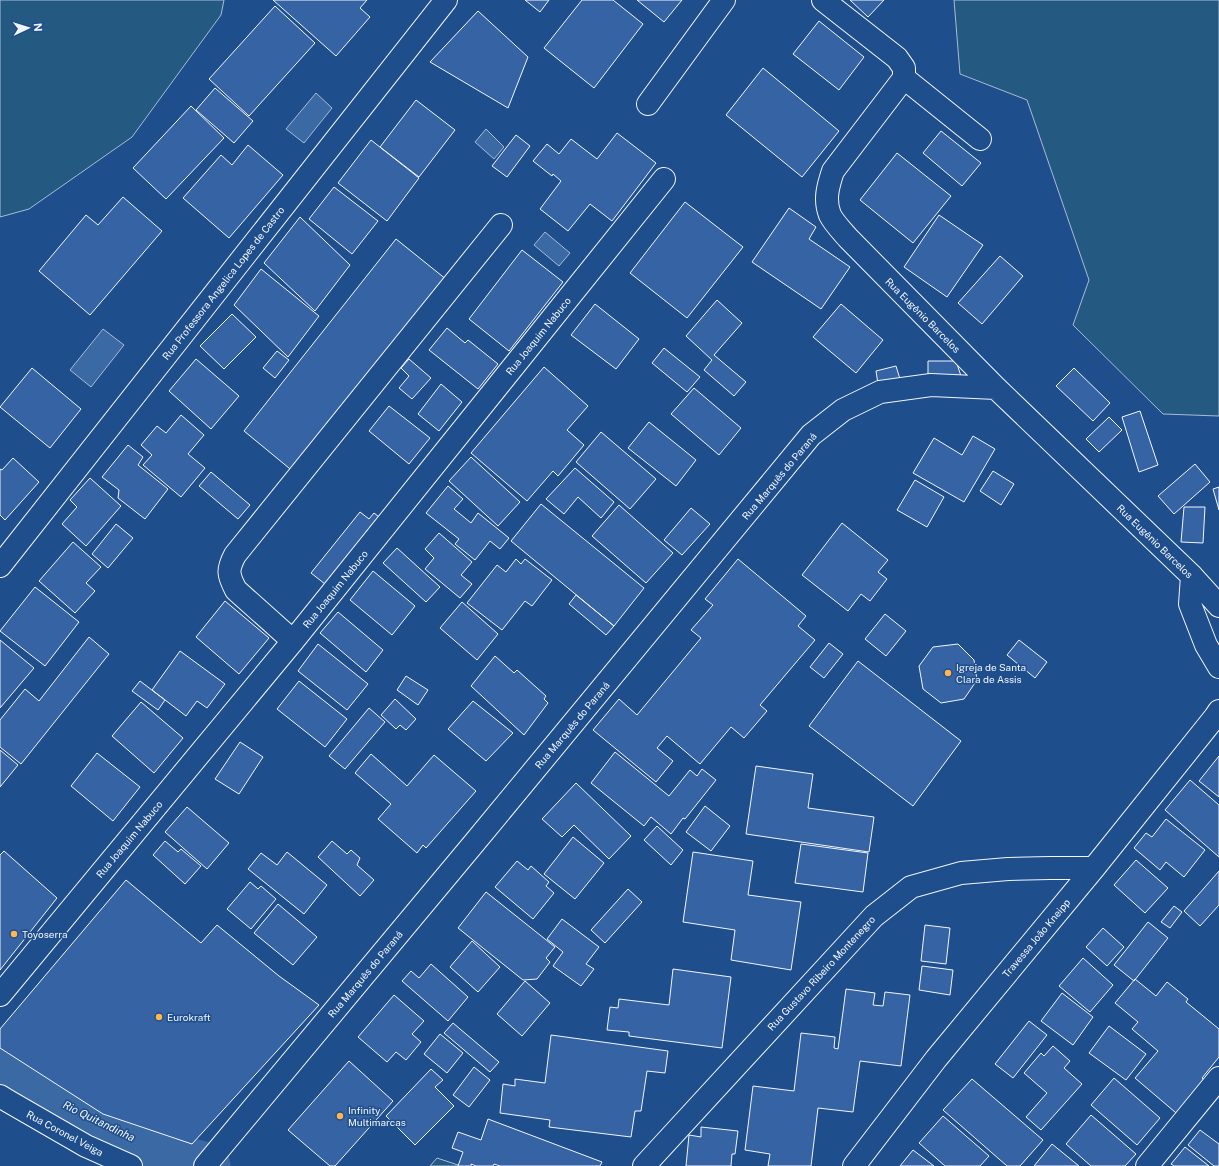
<svg xmlns="http://www.w3.org/2000/svg" width="1219" height="1166" font-family="'Public Sans',sans-serif">
<style>
.green{fill:#245a82;stroke:#a8bbd7}
.water{fill:#3b69a3;stroke:#a8bbd7}
.lines{fill:none;stroke-linecap:round;stroke-linejoin:round}
.river{stroke:#3b69a3;stroke-width:47}
.building{fill:#3563a3;stroke:#f2f6ff}
.minor-casing{stroke:#f2f6ff;stroke-width:24}
.major-casing{stroke:#f2f6ff;stroke-width:24}
.minor{stroke:#1f4e8c;stroke-width:22}
.major{stroke:#1f4e8c;stroke-width:22}
.poi-dot{fill:#ffb74d;stroke:#1f4e8c;stroke-width:1.5}
.labels{text-anchor:middle;stroke-width:3;stroke-linejoin:round;paint-order:stroke}
.street-label{font-size:10px;fill:#f2f6ff;stroke:#1f4e8c}
.poi-label{font-size:10px;fill:#f2f6ff;stroke:#1f4e8c;text-anchor:start}
.water-label{font-size:11px;font-style:italic;fill:#f2f6ff;stroke:#1f4e8c}
</style>
<rect width="100%" height="100%" fill="#1f4e8c"/>
<!-- green -->
<path class="green" d="M 0,0 L 224,0 L 221,15 L 132,137 L 29,209 L 0,217 Z
M 954,0 L 1219,0 L 1219,416 L 1163,414 L 1073,325 L 1089,280 L 1027,100 L 960,74 Z
M 437,1158 L 461,1166 L 430,1166 Z"/>
<!-- water -->
<path class="water" d="M 316,93 L 332,108 L 304,143 L 286,129 Z
M 486,129 L 504,147 L 494,159 L 475,142 Z
M 545,232 L 570,253 L 559,266 L 534,245 Z
M 103,329 L 124,345 L 91,387 L 70,370 Z"/>
<g class="lines">
<!-- river -->
<path class="river" d="M 0,1061 L 69,1109 L 180,1159 L 207,1166"/>
</g>
<!-- building -->
<path class="building" d="M 273,0 L 367,0 L 360,8 L 370,17 L 336,56 Z
M 525,0 L 549,0 L 540,12 Z
M 582,0 L 613,0 L 643,24 L 594,88 L 544,48 Z
M 637,0 L 682,0 L 664,22 Z
M 850,0 L 884,0 L 868,17 Z
M 275,6 L 315,43 L 249,116 L 209,79 Z
M 478,11 L 528,57 L 508,108 L 430,62 Z
M 819,21 L 864,57 L 839,90 L 793,54 Z
M 763,68 L 839,131 L 802,177 L 726,115 Z
M 215,88 L 253,121 L 234,143 L 196,110 Z
M 416,100 L 455,130 L 419,177 L 380,147 Z
M 191,106 L 224,138 L 166,199 L 133,168 Z
M 941,131 L 981,163 L 962,186 L 923,153 Z
M 617,133 L 656,163 L 612,221 L 590,204 L 568,231 L 540,209 L 561,181 L 553,174 L 552,176 L 533,161 L 547,144 L 559,154 L 571,139 L 597,159 Z
M 516,135 L 530,146 L 507,177 L 492,166 Z
M 371,140 L 419,178 L 387,221 L 338,183 Z
M 248,145 L 283,175 L 229,238 L 183,198 L 221,155 L 232,165 Z
M 897,153 L 951,196 L 913,243 L 860,200 Z
M 334,187 L 378,221 L 352,254 L 309,219 Z
M 123,197 L 162,231 L 90,315 L 39,271 L 86,215 L 98,225 Z
M 685,202 L 743,247 L 687,318 L 630,273 Z
M 789,208 L 816,227 L 809,239 L 850,267 L 821,309 L 752,262 Z
M 939,215 L 983,245 L 947,297 L 904,267 Z
M 300,217 L 350,265 L 315,311 L 264,263 Z
M 396,239 L 447,280 L 295,473 L 244,431 Z
M 522,250 L 563,282 L 509,351 L 469,319 Z
M 1000,256 L 1023,276 L 982,324 L 958,303 Z
M 261,269 L 319,316 L 288,357 L 234,305 Z
M 717,300 L 742,323 L 714,355 L 746,382 L 734,396 L 704,370 L 712,360 L 686,336 Z
M 595,304 L 639,339 L 616,369 L 571,335 Z
M 841,304 L 883,340 L 856,373 L 813,337 Z
M 232,314 L 256,337 L 224,369 L 200,346 Z
M 447,328 L 465,343 L 468,340 L 498,364 L 478,389 L 429,350 Z
M 664,348 L 700,377 L 687,392 L 652,363 Z
M 277,351 L 289,360 L 275,378 L 263,368 Z
M 196,359 L 239,396 L 211,429 L 169,391 Z
M 409,359 L 431,378 L 412,399 L 399,388 L 409,376 L 401,368 Z
M 928,361 L 956,361 L 962,379 L 928,378 Z
M 896,366 L 900,379 L 878,384 L 876,371 Z
M 544,367 L 588,406 L 567,430 L 584,445 L 558,476 L 553,471 L 527,501 L 471,453 Z
M 32,368 L 81,409 L 50,448 L 0,407 Z
M 1074,368 L 1110,403 L 1093,421 L 1056,386 Z
M 441,384 L 462,402 L 439,431 L 418,414 Z
M 694,388 L 741,428 L 719,455 L 671,414 Z
M 389,406 L 430,438 L 409,464 L 369,431 Z
M 1140,411 L 1158,465 L 1139,472 L 1122,417 Z
M 181,415 L 204,435 L 188,454 L 205,468 L 181,497 L 143,465 L 152,455 L 141,445 L 157,426 L 166,433 Z
M 1109,417 L 1122,430 L 1099,452 L 1086,439 Z
M 649,422 L 696,460 L 676,486 L 628,448 Z
M 601,432 L 656,479 L 630,509 L 576,462 Z
M 973,436 L 995,449 L 964,502 L 913,473 L 934,438 L 962,455 Z
M 128,445 L 143,457 L 138,465 L 168,489 L 145,519 L 118,498 L 119,490 L 102,477 Z
M 471,457 L 520,502 L 498,526 L 449,481 Z
M 13,458 L 39,482 L 5,520 L 0,515 L 0,469 L 2,470 Z
M 1195,464 L 1210,482 L 1174,514 L 1158,496 Z
M 575,468 L 614,502 L 601,518 L 578,497 L 564,514 L 546,499 Z
M 993,471 L 1014,484 L 1001,505 L 980,491 Z
M 211,472 L 250,505 L 238,519 L 199,486 Z
M 90,478 L 121,506 L 86,546 L 62,524 L 77,507 L 70,500 Z
M 915,480 L 944,497 L 927,527 L 897,510 Z
M 448,486 L 463,499 L 454,509 L 471,523 L 478,513 L 509,538 L 500,549 L 490,541 L 475,560 L 455,544 L 459,539 L 426,513 Z
M 1219,487 L 1219,510 L 1213,489 Z
M 541,504 L 644,588 L 614,626 L 511,541 Z
M 619,505 L 673,553 L 646,583 L 592,536 Z
M 1184,507 L 1205,507 L 1203,543 L 1181,542 Z
M 691,508 L 710,524 L 682,555 L 664,540 Z
M 360,512 L 369,519 L 374,513 L 379,517 L 325,584 L 311,573 Z
M 842,523 L 888,560 L 878,572 L 887,579 L 870,601 L 861,594 L 848,611 L 802,575 Z
M 116,524 L 133,538 L 108,568 L 92,554 Z
M 439,533 L 472,562 L 461,575 L 472,584 L 460,598 L 425,569 L 434,558 L 425,549 Z
M 73,542 L 101,567 L 86,583 L 95,591 L 75,613 L 39,581 Z
M 397,548 L 440,587 L 426,602 L 383,563 Z
M 516,559 L 521,564 L 525,559 L 552,580 L 532,606 L 525,601 L 502,630 L 467,603 L 497,565 L 506,572 Z
M 738,559 L 806,616 L 798,626 L 815,640 L 760,705 L 767,711 L 744,738 L 731,727 L 700,764 L 667,736 L 657,748 L 673,761 L 656,782 L 593,730 L 619,699 L 637,715 L 701,638 L 691,630 L 713,605 L 705,599 Z
M 373,571 L 415,606 L 392,635 L 350,600 Z
M 35,587 L 79,622 L 45,666 L 0,631 Z
M 576,595 L 614,626 L 606,635 L 569,604 Z
M 225,601 L 269,638 L 239,674 L 196,637 Z
M 462,602 L 498,634 L 477,660 L 440,628 Z
M 338,612 L 383,650 L 366,672 L 320,633 Z
M 885,614 L 906,631 L 886,656 L 865,639 Z
M 89,637 L 109,654 L 21,764 L 0,747 L 0,720 L 25,689 L 39,701 Z
M 0,640 L 34,668 L 0,708 Z
M 1019,640 L 1047,662 L 1035,678 L 1007,655 Z
M 829,643 L 843,654 L 824,678 L 810,667 Z
M 318,644 L 368,684 L 347,710 L 298,671 Z
M 958,644 L 974,660 L 977,680 L 964,699 L 941,703 L 923,689 L 919,666 L 933,647 Z
M 180,651 L 225,684 L 207,708 L 197,701 L 186,716 L 152,690 Z
M 495,656 L 514,673 L 517,670 L 546,696 L 544,699 L 548,703 L 524,735 L 471,686 Z
M 858,661 L 961,741 L 913,806 L 809,726 Z
M 406,676 L 428,690 L 418,705 L 397,690 Z
M 140,681 L 165,700 L 158,710 L 132,691 Z
M 299,681 L 347,719 L 325,747 L 277,709 Z
M 395,699 L 416,719 L 406,730 L 400,725 L 396,729 L 381,715 Z
M 473,701 L 513,733 L 486,761 L 448,729 Z
M 141,702 L 183,738 L 154,773 L 112,736 Z
M 369,708 L 385,722 L 345,769 L 329,756 Z
M 240,742 L 263,757 L 239,794 L 215,779 Z
M 0,750 L 18,765 L 0,787 Z
M 615,752 L 669,796 L 690,770 L 697,776 L 702,769 L 716,780 L 685,819 L 683,818 L 671,834 L 651,817 L 644,826 L 591,783 Z
M 97,753 L 140,787 L 113,821 L 71,786 Z
M 371,754 L 407,786 L 434,755 L 476,791 L 426,848 L 423,845 L 417,853 L 378,819 L 391,804 L 355,773 Z
M 1219,756 L 1219,797 L 1199,781 Z
M 756,766 L 813,774 L 808,808 L 874,817 L 869,852 L 746,834 Z
M 1190,780 L 1219,805 L 1219,857 L 1165,810 Z
M 576,783 L 631,836 L 609,859 L 574,825 L 562,837 L 542,819 Z
M 705,806 L 730,826 L 711,851 L 686,832 Z
M 187,807 L 229,843 L 207,869 L 165,832 Z
M 1166,819 L 1205,850 L 1184,877 L 1166,862 L 1160,870 L 1134,848 L 1146,833 L 1152,837 Z
M 657,826 L 683,850 L 671,865 L 644,840 Z
M 573,837 L 604,863 L 575,899 L 544,874 Z
M 165,841 L 178,852 L 181,849 L 201,866 L 185,884 L 153,855 Z
M 332,841 L 347,854 L 351,850 L 360,858 L 357,865 L 374,880 L 360,896 L 318,857 Z
M 801,844 L 868,853 L 863,892 L 795,883 Z
M 4,851 L 57,898 L 0,970 L 0,855 Z
M 287,852 L 327,885 L 304,914 L 248,869 L 261,853 L 277,865 Z
M 693,852 L 753,861 L 748,895 L 801,902 L 791,970 L 731,960 L 735,930 L 683,922 Z
M 1136,860 L 1168,888 L 1145,913 L 1114,885 Z
M 517,861 L 528,870 L 531,866 L 549,882 L 546,886 L 554,893 L 533,919 L 495,887 Z
M 1219,871 L 1219,905 L 1200,926 L 1184,911 Z
M 126,880 L 201,943 L 217,925 L 279,976 L 319,1005 L 192,1144 L 103,1114 L 0,1048 L 0,1029 Z
M 250,882 L 258,889 L 261,886 L 276,899 L 251,929 L 227,909 Z
M 628,889 L 642,902 L 605,943 L 591,930 Z
M 486,892 L 555,947 L 546,958 L 550,962 L 537,979 L 523,980 L 458,928 Z
M 278,904 L 317,937 L 293,965 L 254,933 Z
M 1174,906 L 1182,912 L 1170,928 L 1161,922 Z
M 562,919 L 599,947 L 586,964 L 594,969 L 581,986 L 553,966 L 563,952 L 547,939 Z
M 1148,922 L 1168,938 L 1134,981 L 1114,965 Z
M 925,925 L 950,928 L 946,964 L 921,961 Z
M 1103,928 L 1124,947 L 1107,966 L 1086,947 Z
M 472,941 L 500,967 L 478,992 L 450,967 Z
M 1083,958 L 1113,985 L 1090,1012 L 1059,986 Z
M 431,964 L 468,997 L 448,1021 L 402,981 L 411,971 L 419,978 Z
M 922,966 L 953,970 L 950,995 L 919,990 Z
M 673,969 L 731,977 L 722,1048 L 629,1036 L 629,1032 L 607,1030 L 610,1007 L 618,1008 L 619,999 L 669,1005 Z
M 1135,979 L 1156,996 L 1167,982 L 1188,999 L 1186,1002 L 1219,1029 L 1219,1057 L 1202,1078 L 1210,1085 L 1182,1118 L 1135,1078 L 1158,1051 L 1132,1029 L 1138,1022 L 1115,1003 Z
M 525,981 L 550,1003 L 522,1036 L 497,1014 Z
M 846,989 L 875,993 L 873,1005 L 883,1006 L 885,992 L 910,995 L 901,1066 L 860,1061 L 853,1112 L 818,1108 L 811,1166 L 768,1166 L 770,1154 L 745,1150 L 753,1086 L 794,1091 L 801,1033 L 835,1037 L 834,1048 L 838,1049 Z
M 1062,993 L 1093,1017 L 1073,1045 L 1041,1021 Z
M 394,995 L 424,1021 L 412,1034 L 421,1042 L 406,1060 L 396,1052 L 387,1062 L 358,1037 Z
M 1029,1021 L 1047,1035 L 1013,1078 L 995,1064 Z
M 453,1023 L 499,1062 L 490,1072 L 444,1033 Z
M 1109,1026 L 1146,1054 L 1126,1080 L 1089,1053 Z
M 440,1034 L 463,1053 L 447,1073 L 424,1054 Z
M 551,1035 L 668,1051 L 665,1073 L 647,1071 L 641,1111 L 635,1111 L 631,1137 L 549,1127 L 550,1120 L 500,1113 L 503,1084 L 515,1086 L 515,1079 L 545,1083 Z
M 1053,1046 L 1070,1061 L 1064,1068 L 1082,1084 L 1041,1130 L 1026,1117 L 1047,1093 L 1024,1073 L 1041,1053 L 1044,1056 Z
M 349,1061 L 393,1101 L 335,1166 L 330,1166 L 288,1130 Z
M 474,1067 L 490,1080 L 469,1107 L 453,1095 Z
M 431,1069 L 443,1080 L 435,1087 L 454,1106 L 415,1145 L 386,1116 Z
M 1114,1078 L 1160,1118 L 1137,1145 L 1091,1105 Z
M 972,1079 L 1043,1140 L 1020,1166 L 1007,1166 L 943,1110 Z
M 1091,1115 L 1136,1154 L 1125,1166 L 1091,1166 L 1066,1144 Z
M 943,1116 L 989,1156 L 980,1166 L 945,1166 L 919,1143 Z
M 488,1119 L 602,1162 L 600,1166 L 500,1166 L 494,1164 L 493,1166 L 476,1166 L 471,1164 L 471,1166 L 458,1166 L 463,1152 L 452,1148 L 458,1132 L 481,1140 Z
M 701,1127 L 738,1131 L 735,1154 L 732,1154 L 731,1166 L 686,1166 L 689,1135 L 701,1137 Z
M 1200,1130 L 1219,1144 L 1219,1166 L 1214,1166 L 1188,1145 Z
M 1052,1144 L 1079,1166 L 1034,1166 Z
M 1185,1147 L 1209,1166 L 1174,1166 L 1171,1164 Z
M 913,1150 L 934,1166 L 900,1166 Z"/>
<g class="lines">
<defs>
<path id="minor" d="M 823,0 L 897,58 L 904,68 L 904,78 L 833,171 C 828,186 824,200 830,215 C 834,223 842,231 848,238 L 996,388 L 1192,576 L 1219,606
M 904,78 L 980,139
M 648,104 L 724,0
M 0,566 L 446,0
M 1192,576 L 1190,604 L 1206,645 L 1219,667
M 293,641 L 236,590 C 228,575 227,570 235,555 L 501,225
M 0,995 L 293,641 L 664,179
M 205,1166 L 475,842 L 811,435 L 843,410 L 880,392 L 931,385 L 996,388
M 644,1166 L 874,916 L 911,887 L 961,873 L 1008,869 L 1050,868 L 1094,868
M 854,1166 L 936,1059 L 1094,868 L 1215,717 L 1219,711
M 1147,1166 L 1219,1078"/>
<path id="major" d="M 0,1096 L 8,1101 L 86,1146 L 131,1166"/>
</defs>
<!-- minor casing -->
<use href="#minor" class="minor-casing"/>
<!-- major casing -->
<use href="#major" class="major-casing"/>
<!-- minor -->
<use href="#minor" class="minor"/>
<!-- major -->
<use href="#major" class="major"/>
</g>
<!-- markers -->
<g class="poi-dot">
<circle cx="948" cy="673" r="4"/>
<circle cx="14" cy="934" r="4"/>
<circle cx="159" cy="1017" r="4"/>
<circle cx="340" cy="1116" r="4"/>
</g>
<g class="labels">
<!-- street labels -->
<g class="street-label">
<text transform="translate(223 283) rotate(-52)" y="4">Rua Professora Angelica Lopes de Castro</text>
<text transform="translate(923 315) rotate(45)" y="4">Rua Eugênio Barcelos</text>
<text transform="translate(538 336) rotate(-51)" y="4">Rua Joaquim Nabuco</text>
<text transform="translate(779 476) rotate(-50)" y="4">Rua Marquês do Paraná</text>
<text transform="translate(1155 541) rotate(44)" y="4">Rua Eugênio Barcelos</text>
<text transform="translate(335 589) rotate(-51)" y="4">Rua Joaquim Nabuco</text>
<text transform="translate(572 725) rotate(-50)" y="4">Rua Marquês do Paraná</text>
<text transform="translate(129 839) rotate(-50)" y="4">Rua Joaquim Nabuco</text>
<text transform="translate(1036 938) rotate(-50)" y="4">Travessa João Kneipp</text>
<text transform="translate(821 973) rotate(-47)" y="4">Rua Gustavo Ribeiro Montenegro</text>
<text transform="translate(365 974) rotate(-50)" y="4">Rua Marquês do Paraná</text>
<text transform="translate(65 1133) rotate(28)" y="4">Rua Coronel Veiga</text>
</g>
<!-- poi labels -->
<g class="poi-label">
<text x="956" y="671">Igreja de Santa<tspan x="956" dy="12">Clara de Assis</tspan></text>
<text x="22" y="938">Toyoserra</text>
<text x="167" y="1021">Eurokraft</text>
<text x="348" y="1114">Infinity<tspan x="348" dy="12">Multimarcas</tspan></text>
</g>
<!-- water labels -->
<g class="water-label">
<text transform="translate(99 1121) rotate(26)" y="4">Rio Quitandinha</text>
</g>
</g>
<!-- north arrow -->
<g transform="translate(28 28) rotate(86)" stroke="#1f4e8c" stroke-width="3" paint-order="stroke">
<path d="M0-3L7 15L0 10L-7 15Z" fill="#f2f6ff"/>
<text y="-6" font-size="11" font-weight="bold" text-anchor="middle" fill="#f2f6ff">N</text>
</g>
</svg>
